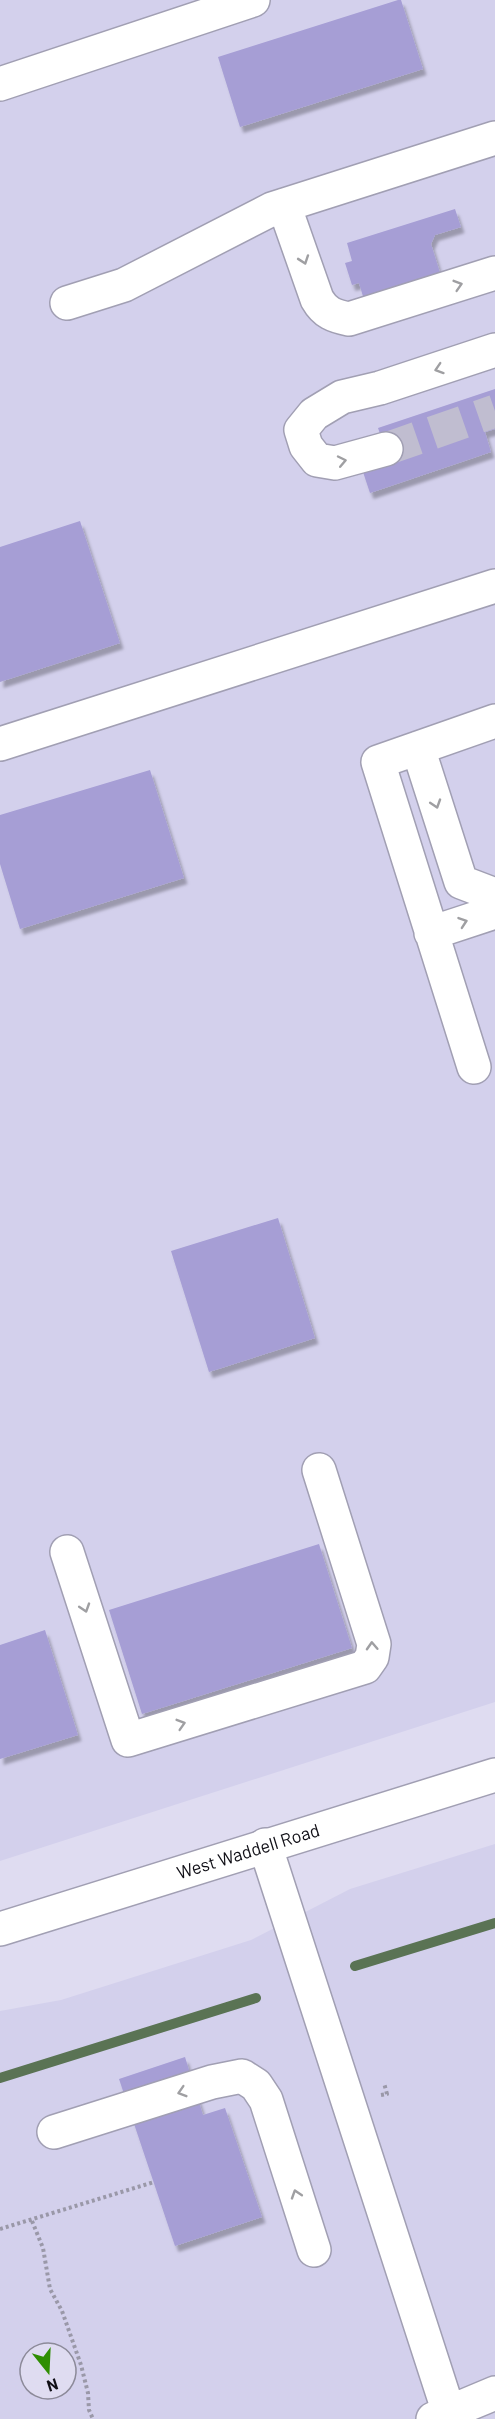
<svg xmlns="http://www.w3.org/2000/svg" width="495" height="2419" font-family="Barlow,sans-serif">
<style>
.built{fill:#d3d0ec;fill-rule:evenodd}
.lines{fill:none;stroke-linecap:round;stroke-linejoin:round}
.stream{stroke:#5a7354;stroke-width:10}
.building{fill:#a69ed5;filter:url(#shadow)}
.minor-tunnel{stroke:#c0bdd0;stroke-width:33;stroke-dasharray:33 16;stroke-linecap:butt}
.minor-casing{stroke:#a19fb3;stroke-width:36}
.major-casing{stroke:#a19fb3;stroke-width:36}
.path{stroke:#9a98a8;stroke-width:4;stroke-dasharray:3 3;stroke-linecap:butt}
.minor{stroke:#fff;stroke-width:33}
.major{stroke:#fff;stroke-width:33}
.oneway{stroke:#9f9fa2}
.labels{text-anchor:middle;stroke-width:4.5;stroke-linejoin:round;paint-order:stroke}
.street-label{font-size:18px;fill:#100f16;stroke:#dfdcf1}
</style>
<defs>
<filter id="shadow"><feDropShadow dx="3.5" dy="6" stdDeviation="1.5" flood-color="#0004"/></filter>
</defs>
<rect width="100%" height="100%" fill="#dfdcf1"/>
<!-- built -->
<path class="built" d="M 0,0 L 495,0 L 495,1702 L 0,1861 Z
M 495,1844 L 495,2419 L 0,2419 L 0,2011 L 61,2000 L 251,1940 L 350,1889 ZM 30,2353 L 66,2353 L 66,2389 L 30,2389 Z"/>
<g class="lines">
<!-- stream -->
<path class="stream" d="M 355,1966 L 495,1923
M 0,2078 L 256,1998"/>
</g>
<!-- building -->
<path class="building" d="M 398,0 L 401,0 L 423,69 L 240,127 L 218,57 Z
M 455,209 L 461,227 L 435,235 L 431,244 L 442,279 L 365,303 L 359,283 L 352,285 L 345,263 L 352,261 L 347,243 Z
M 495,389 L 495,429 L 485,432 L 491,452 L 370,493 L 363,472 L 390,463 L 378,428 Z
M 80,521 L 120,643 L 0,682 L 0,547 Z
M 150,770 L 184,878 L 20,929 L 0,864 L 0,815 Z
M 278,1218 L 315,1338 L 209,1372 L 171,1251 Z
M 319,1544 L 352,1648 L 142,1714 L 109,1610 Z
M 45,1630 L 78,1735 L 0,1759 L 0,1645 Z
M 185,2057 L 203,2115 L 225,2108 L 262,2217 L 175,2246 L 119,2079 Z"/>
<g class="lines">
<!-- minor-tunnel -->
<path class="minor-tunnel" d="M 386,449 L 495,411"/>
<defs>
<path id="minor" d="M 0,84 L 253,0
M 284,205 L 317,299 C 325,313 334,316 349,319 L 495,273
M 67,303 L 124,285 L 272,209 L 495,138
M 386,449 L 335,463 L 317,460 L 306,446 L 301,430 L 314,414 L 342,397 L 380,388 L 495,350
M 0,744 L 495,586
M 418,748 L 461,882 L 495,895
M 431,933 L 495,912
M 474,1067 L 378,762 L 495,721
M 67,1552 L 128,1740 L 365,1667 L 372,1657 L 374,1644 L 319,1470
M 265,1845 L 449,2413
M 54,2132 L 212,2082 L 242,2076 L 256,2085 L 266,2100 L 314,2250
M 433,2419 L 495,2393"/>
<g id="major">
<path id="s1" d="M 0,1929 L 495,1775"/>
</g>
</defs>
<!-- minor casing -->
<use href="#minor" class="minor-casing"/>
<!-- major casing -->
<use href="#major" class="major-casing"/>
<!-- path -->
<path class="path" d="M 381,2095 L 387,2094 L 384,2083
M 32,2221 L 43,2248 L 50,2289 L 62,2311 L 81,2365 L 88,2393 L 89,2410 L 93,2419
M 0,2229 L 154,2182"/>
<!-- minor -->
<use href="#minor" class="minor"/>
<!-- major -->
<use href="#major" class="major"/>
</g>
<!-- one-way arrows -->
<defs><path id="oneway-chevron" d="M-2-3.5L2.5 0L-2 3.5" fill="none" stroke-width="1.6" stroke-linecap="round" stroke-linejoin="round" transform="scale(1.5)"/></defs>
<g class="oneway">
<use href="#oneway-chevron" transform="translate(304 260) rotate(71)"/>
<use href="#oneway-chevron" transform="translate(458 285) rotate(-17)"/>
<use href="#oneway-chevron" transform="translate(439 369) rotate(162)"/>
<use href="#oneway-chevron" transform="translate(342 461) rotate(-12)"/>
<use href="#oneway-chevron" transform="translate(436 804) rotate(72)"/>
<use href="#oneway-chevron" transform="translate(463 922) rotate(-19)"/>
<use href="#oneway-chevron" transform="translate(85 1608) rotate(72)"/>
<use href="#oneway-chevron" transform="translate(372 1646) rotate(-93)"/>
<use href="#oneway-chevron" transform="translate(181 1724) rotate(-17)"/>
<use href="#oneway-chevron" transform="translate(182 2092) rotate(163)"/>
<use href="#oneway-chevron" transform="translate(296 2194) rotate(-108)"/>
</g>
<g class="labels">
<!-- street labels -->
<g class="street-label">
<text dy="6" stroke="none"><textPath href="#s1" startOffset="260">West Waddell Road</textPath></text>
</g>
</g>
<!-- north arrow -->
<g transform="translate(48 2371) rotate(162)"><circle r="28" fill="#dfdcf1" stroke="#8c8a99" stroke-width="1.5"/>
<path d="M0-4.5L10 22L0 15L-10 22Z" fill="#2f8e03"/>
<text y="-9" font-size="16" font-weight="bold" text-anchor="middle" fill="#100f16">N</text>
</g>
</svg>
